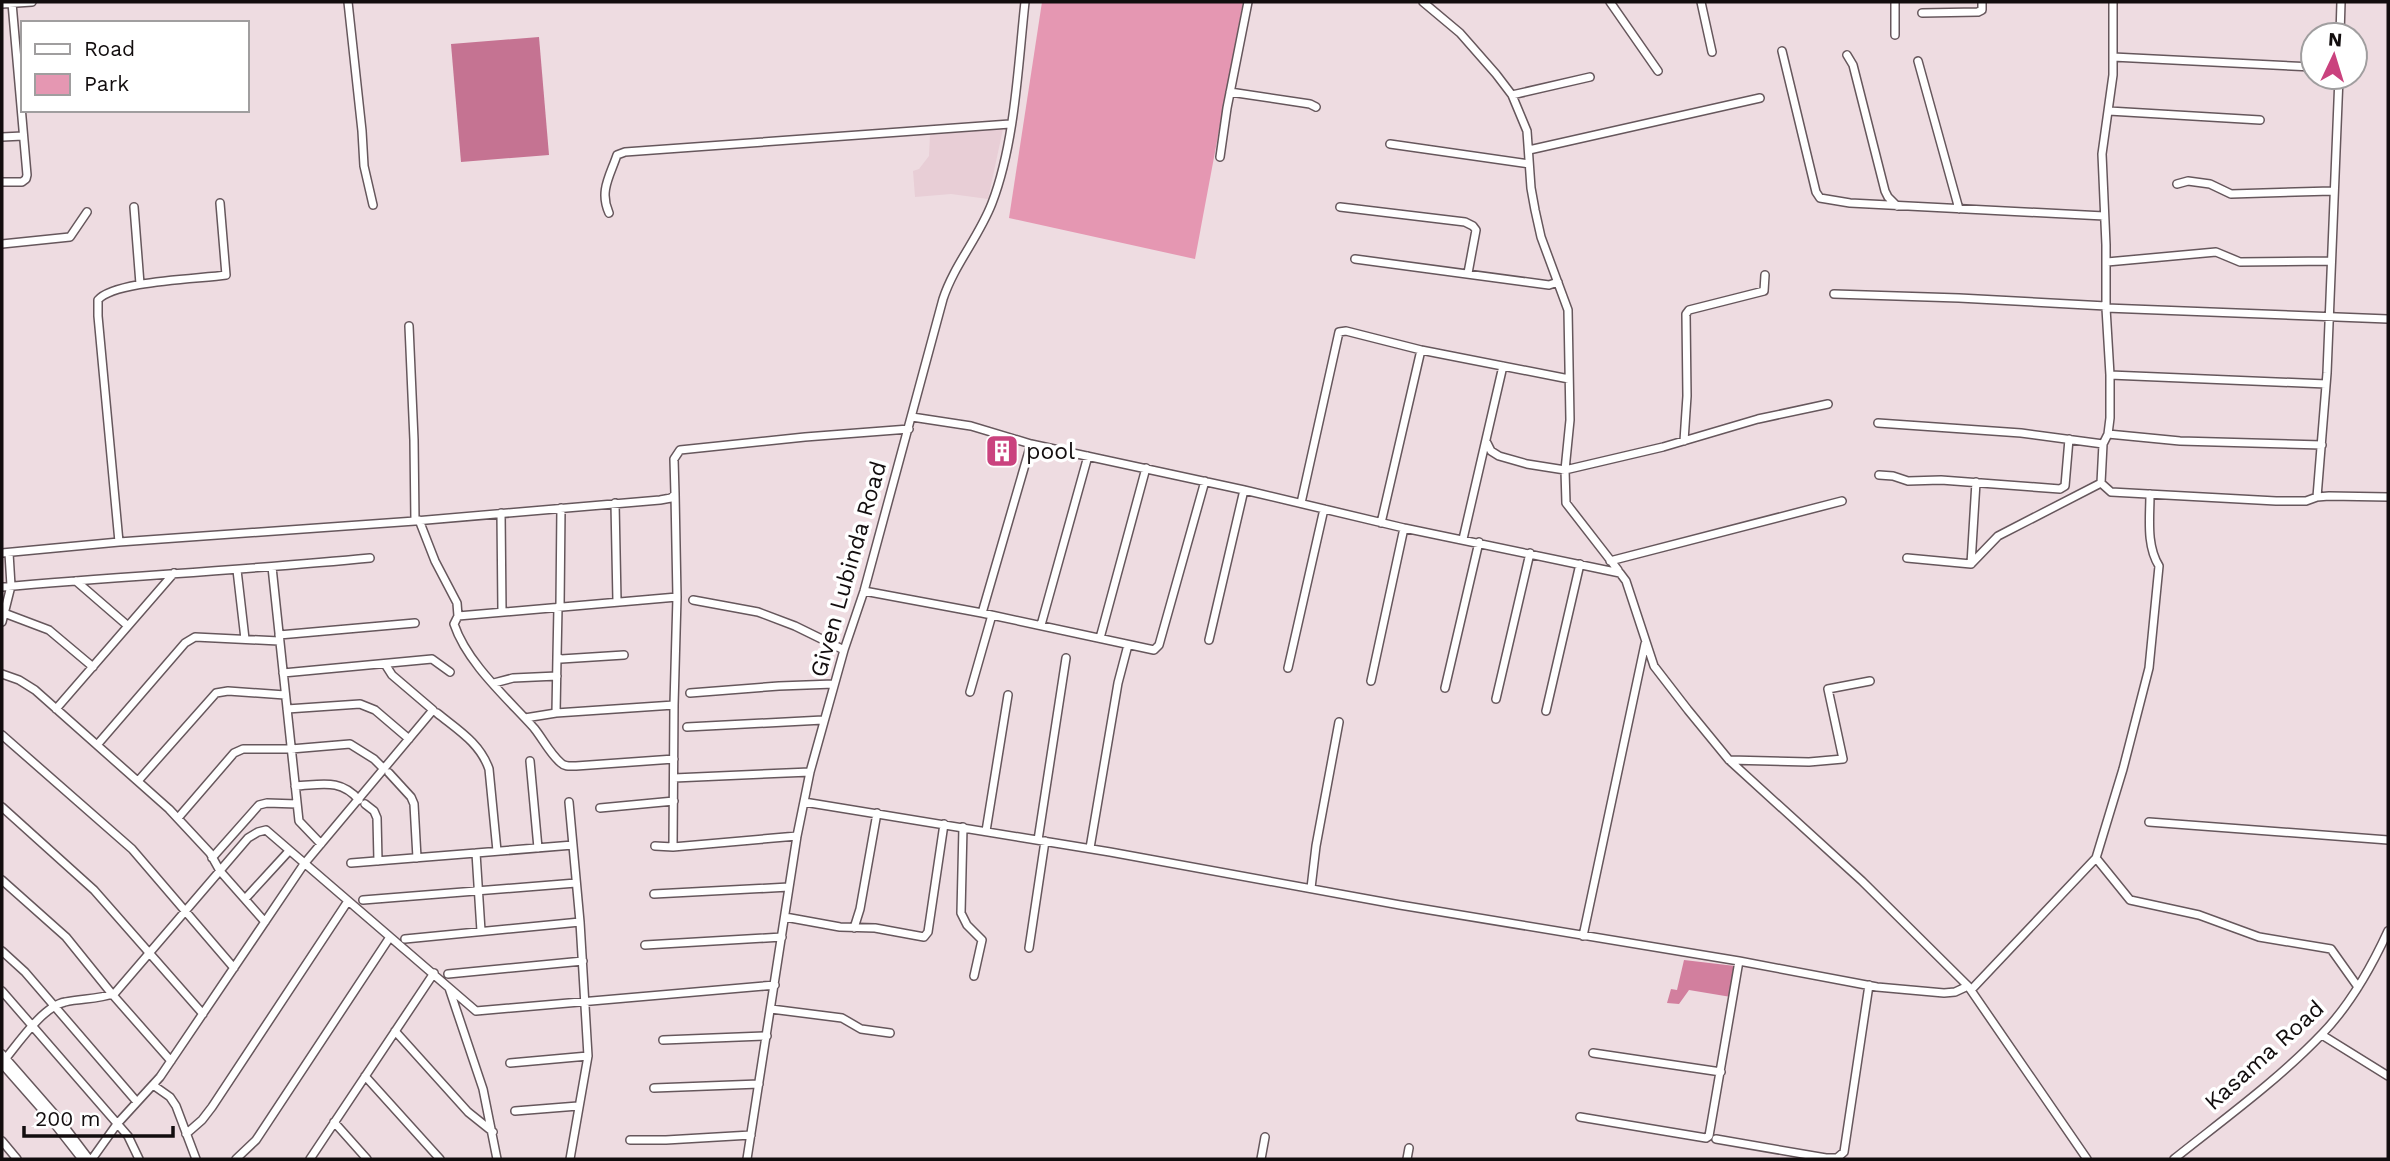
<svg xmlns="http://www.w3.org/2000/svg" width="2390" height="1161" font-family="'Work Sans',sans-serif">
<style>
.built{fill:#e8ced6}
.green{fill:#e597b2}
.forest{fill:#d27f9e}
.water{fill:#c57392}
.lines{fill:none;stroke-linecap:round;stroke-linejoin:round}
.minor-casing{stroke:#66575c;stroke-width:10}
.minor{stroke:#fff;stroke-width:7}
.labels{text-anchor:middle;stroke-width:7;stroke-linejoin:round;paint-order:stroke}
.poi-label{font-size:23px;fill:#120d0e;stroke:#fff;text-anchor:start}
.street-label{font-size:23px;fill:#120d0e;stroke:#fff}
</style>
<rect width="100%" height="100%" fill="#eedce1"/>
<!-- built -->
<path class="built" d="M 1003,129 L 988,199 L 951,194 L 915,197 L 913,171 L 919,169 L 929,156 L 930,135 Z"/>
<!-- green -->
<path class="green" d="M 1042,2 L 1243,2 L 1195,259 L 1009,218 Z"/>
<!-- forest -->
<path class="forest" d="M 1684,960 L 1735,966 L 1731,997 L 1689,990 L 1679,1004 L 1667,1003 L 1671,989 L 1677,990 Z"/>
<!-- water -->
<path class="water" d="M 539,37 L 549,155 L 461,162 L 451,44 Z"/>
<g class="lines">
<defs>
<path id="minor" d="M 348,2 L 362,131 L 364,166 L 373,205
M 1423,2 L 1460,33 L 1496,74 L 1512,95 L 1527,131 L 1531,188 L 1535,210 L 1541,237 L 1568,310 L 1570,420 L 1565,470 L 1566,503 L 1618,570
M 1610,2 L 1658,71
M 1701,2 L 1712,52
M 2,4 L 32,2
M 1922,13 L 1978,12 L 1982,10 L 1982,2
M 1895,35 L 1895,2
M 2340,35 L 2341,2
M 1782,51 L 1816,192 L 1820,198 L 1850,203 L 2104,216
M 1847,55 L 1853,65 L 1885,191 L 1888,197 L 1897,206
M 2113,57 L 2313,67
M 1918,61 L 1959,209
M 1230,92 L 1310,104 L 1316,107
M 1512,95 L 1590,77
M 2109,111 L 2260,120
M 2,137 L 23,136
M 1390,144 L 1529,164
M 1529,150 L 1760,98
M 1220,157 L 1227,108 L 1248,2
M 2,182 L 22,182 L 26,179 L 27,175 L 12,3
M 2177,184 L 2188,181 L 2210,184 L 2231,194 L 2332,191
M 134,207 L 140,284
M 1340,207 L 1465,222 L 1473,226 L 1476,230 L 1468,273
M 609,213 C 599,191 610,176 617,155 L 625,152 L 1010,124
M 2,244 L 70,237 L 87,212
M 1355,259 L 1549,285 L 1558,282
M 2107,262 L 2216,252 L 2240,262 L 2331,261
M 1834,294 L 1959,298 L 2106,306
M 2106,308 L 2106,245 L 2102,154 L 2113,75 L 2113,2
M 409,326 L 414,440 L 415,521
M 2110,375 L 2326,384
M 912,417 L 971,426 L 1031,444 L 1244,490 L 1404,528 L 1620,573 L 1626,581 L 1654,666 L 1688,710 L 1729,760 L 1862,881 L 1968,986 L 2087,1159
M 1878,423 L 2021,433 L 2103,444
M 2108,434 L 2180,441 L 2322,445
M 1684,441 L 1687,396 L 1686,314 L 1689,310 L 1764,291 L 1765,275
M 1487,443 L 1491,451 L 1499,456 L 1527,464 L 1565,470 L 1663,447 L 1758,419 L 1828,404
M 1879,475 L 1893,476 L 1908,481 L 1941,480 L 2060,489 L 2065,486 L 2069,439
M 2101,483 L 2111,492 L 2276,501 L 2306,501 L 2317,497 L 2329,496 L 2388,497
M 2150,494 C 2150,518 2146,545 2159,566 L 2149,668 L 2123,769 L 2096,858 L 2130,900 L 2199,915 L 2259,937 L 2331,949 L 2358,987
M 2317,497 L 2327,373 L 2339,77
M 615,503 L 617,601
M 1301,503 L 1339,332 L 1346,331 L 1421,350 L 1569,379
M 501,513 L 502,611
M 419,520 L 435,561 L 457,603 L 458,616 L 454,624 C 467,663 507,698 534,728 C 543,739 550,754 561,763 C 565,767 570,766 576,766 L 674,759
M 1381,523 L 1421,350
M 1463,539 L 1503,366
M 119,542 L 98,316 L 98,300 C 113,281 199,279 226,275 L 220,203
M 2,553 L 119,542 L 415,521 L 660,500 L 671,498 L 675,494 L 674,459 L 680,450 L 805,437 L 909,429
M 1907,558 L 1971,564 L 1998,536 L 2101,483 L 2103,444 L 2108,434 L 2110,418 L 2110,375 L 2106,308 L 2388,319
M 1610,561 L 1842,501
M 1971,564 L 1976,482
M 272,567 L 299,821 L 321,844
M 237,570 L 245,639
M 76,581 L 128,626
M 2,587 C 124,576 247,570 370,558
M 864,591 L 982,613 L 1154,650 L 1159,645 L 1205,481
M 693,600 L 758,612 L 795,626 L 844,650
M 560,606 L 561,508
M 558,607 L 557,657 L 561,659 L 624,655
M 4,613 L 49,630 L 93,667
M 982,613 L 1031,444
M 458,616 L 677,597
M 2,622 L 11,586 L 9,553
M 1041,625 L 1088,456
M 279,635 L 415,623
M 1100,638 L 1146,468
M 1209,640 L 1244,490
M 1288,668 L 1324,509
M 283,673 L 432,659 L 450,672
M 2,674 L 19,680 L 35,690 L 169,809 L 210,853 L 220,871 L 265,922
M 1371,681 L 1404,528
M 494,683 L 513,678 L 557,676
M 1445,688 L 1479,542
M 970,692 L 992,615
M 690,693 L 779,686 L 834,684
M 1496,699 L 1530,553
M 674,705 L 677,597 L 675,494
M 56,709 L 174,573
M 287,709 L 360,704 L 375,710 L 409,739
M 1546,711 L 1580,564
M 437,713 C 458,730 480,743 489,769 L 497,851
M 556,713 L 557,657
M 525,718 L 556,713 L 674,705 L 673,847
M 687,727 L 823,720
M 2,735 L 132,849 L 234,968
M 97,745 L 185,643 L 195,637 L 279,641
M 1729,760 L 1809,762 L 1843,759 L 1828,689 L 1870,681
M 530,761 L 538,848
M 389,773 L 411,797 L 414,804 L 417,858
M 674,778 L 810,772
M 138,781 L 216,693 L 228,691 L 285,695
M 295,786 C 321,785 340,778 359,800
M 569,802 L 580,922
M 804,802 L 1110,852 L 1400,905 L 1739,961 L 1877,987 L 1944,993 L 1955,992 L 1968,986
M 365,804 L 374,811 L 377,818 L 378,861
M 2,807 L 94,890 L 203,1014
M 600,808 L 674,801
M 178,818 L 234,753 L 243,749 L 291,749 L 350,744 L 374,759 L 384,769
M 2149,822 L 2388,840
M 963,827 L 961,913 L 967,925 L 982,940 L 974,976
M 986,831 L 1008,695
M 1038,840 L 1066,658
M 655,846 L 673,847 L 797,836
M 1090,848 L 1118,683 L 1128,645
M 212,858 L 259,805 L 267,803 L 297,804
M 351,863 L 476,853
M 2,880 L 66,937 L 112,994 L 171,1061
M 1311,888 L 1316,846 L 1339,722
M 654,894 L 789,887
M 245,899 L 289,851
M 363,900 L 576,883
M 785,917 L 840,927 L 875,928 L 924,937 L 928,932 L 944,824
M 854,928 L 860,909 L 877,813
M 481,931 L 476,853 L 573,845
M 1583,936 L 1645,644
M 405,939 L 580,922 L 588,1056 L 570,1159
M 645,945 L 782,937
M 1029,948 L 1045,841
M 2,951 L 25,972 L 137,1102
M 448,974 L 583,961
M 449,988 L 483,1089 L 497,1159
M 1971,990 L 2096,858
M 2,991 L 128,1136 L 139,1159
M 771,1009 L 842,1018 L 861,1029 L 890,1033
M 395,1031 L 468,1112 L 493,1132
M 2322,1035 L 2388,1076
M 663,1040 L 767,1036
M 1593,1053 L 1721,1072
M 2,1054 L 58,1118 L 89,1159
M 2,1063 C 17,1045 43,1006 65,1002 C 82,998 98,1000 115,993 L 248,838 L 258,832 L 266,830 L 476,1011 L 775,985
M 510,1063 L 588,1056
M 2,1064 L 53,1122 L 82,1159
M 365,1076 L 440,1159
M 153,1085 L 170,1097 L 176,1106 L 196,1159
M 654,1088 L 759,1084
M 515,1111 L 578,1106
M 1580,1117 L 1706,1138 L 1709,1136 L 1739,961
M 334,1122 L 367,1159
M 186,1134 L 202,1120 L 212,1107 L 348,901
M 1716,1139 L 1826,1158 L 1837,1158 L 1844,1152 L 1869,985
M 630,1140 L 666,1140 L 751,1135
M 2,1141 L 17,1159
M 92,1159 L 117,1124 L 160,1077 L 304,864 L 433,710 L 392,675 L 385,664
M 236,1159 L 256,1140 L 390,937
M 310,1159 L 434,973
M 747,1159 L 797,836 L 810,772 L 844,650 L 864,591 L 943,299 C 954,265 979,237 992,203 C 1015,143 1018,66 1025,2
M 1261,1159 L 1265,1137
M 1407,1159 L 1409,1148
M 2174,1159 C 2224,1119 2277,1081 2322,1034 C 2350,1005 2371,968 2388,931"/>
</defs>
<!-- minor casing -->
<use href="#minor" class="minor-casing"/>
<!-- minor -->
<use href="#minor" class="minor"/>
</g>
<!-- icons -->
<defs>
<symbol id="building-square" viewBox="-11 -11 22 22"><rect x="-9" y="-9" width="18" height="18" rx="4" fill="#ca427e" stroke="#fff"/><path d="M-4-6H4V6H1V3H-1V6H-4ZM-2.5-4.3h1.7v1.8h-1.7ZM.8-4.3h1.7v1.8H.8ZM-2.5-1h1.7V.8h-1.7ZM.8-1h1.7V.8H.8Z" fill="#fff"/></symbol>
</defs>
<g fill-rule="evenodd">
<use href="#building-square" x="983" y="432" width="38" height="38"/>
</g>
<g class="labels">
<!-- poi labels -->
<g class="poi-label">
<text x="1026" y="459">pool</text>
</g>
<!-- street labels -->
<g class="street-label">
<text transform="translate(848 569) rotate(-74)" y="8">Given Lubinda Road</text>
<text transform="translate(2264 1055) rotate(-42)" y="8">Kasama Road</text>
</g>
</g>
<!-- border -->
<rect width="2390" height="1161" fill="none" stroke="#120d0e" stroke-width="7"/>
<!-- legend -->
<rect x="21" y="21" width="228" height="91" fill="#ffffff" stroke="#a09e9f" stroke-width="2"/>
<rect x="35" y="44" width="35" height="10" fill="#ffffff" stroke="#a09e9f" stroke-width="2"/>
<text x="84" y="56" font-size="21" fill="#120d0e">Road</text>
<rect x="35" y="74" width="35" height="21" fill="#e597b2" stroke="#a09e9f" stroke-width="2"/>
<text x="84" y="91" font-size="21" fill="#120d0e">Park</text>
<!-- north arrow -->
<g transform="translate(2334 56) rotate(4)"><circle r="33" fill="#ffffff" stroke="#a09e9f" stroke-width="2"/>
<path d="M0-5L12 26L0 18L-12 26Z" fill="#ca427e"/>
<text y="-10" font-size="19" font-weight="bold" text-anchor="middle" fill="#120d0e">N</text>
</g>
<!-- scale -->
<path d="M24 1126v10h149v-10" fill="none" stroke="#120d0e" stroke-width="3.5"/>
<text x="35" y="1126" font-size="21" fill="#120d0e" stroke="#ffffff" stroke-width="5" paint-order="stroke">200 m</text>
</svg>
